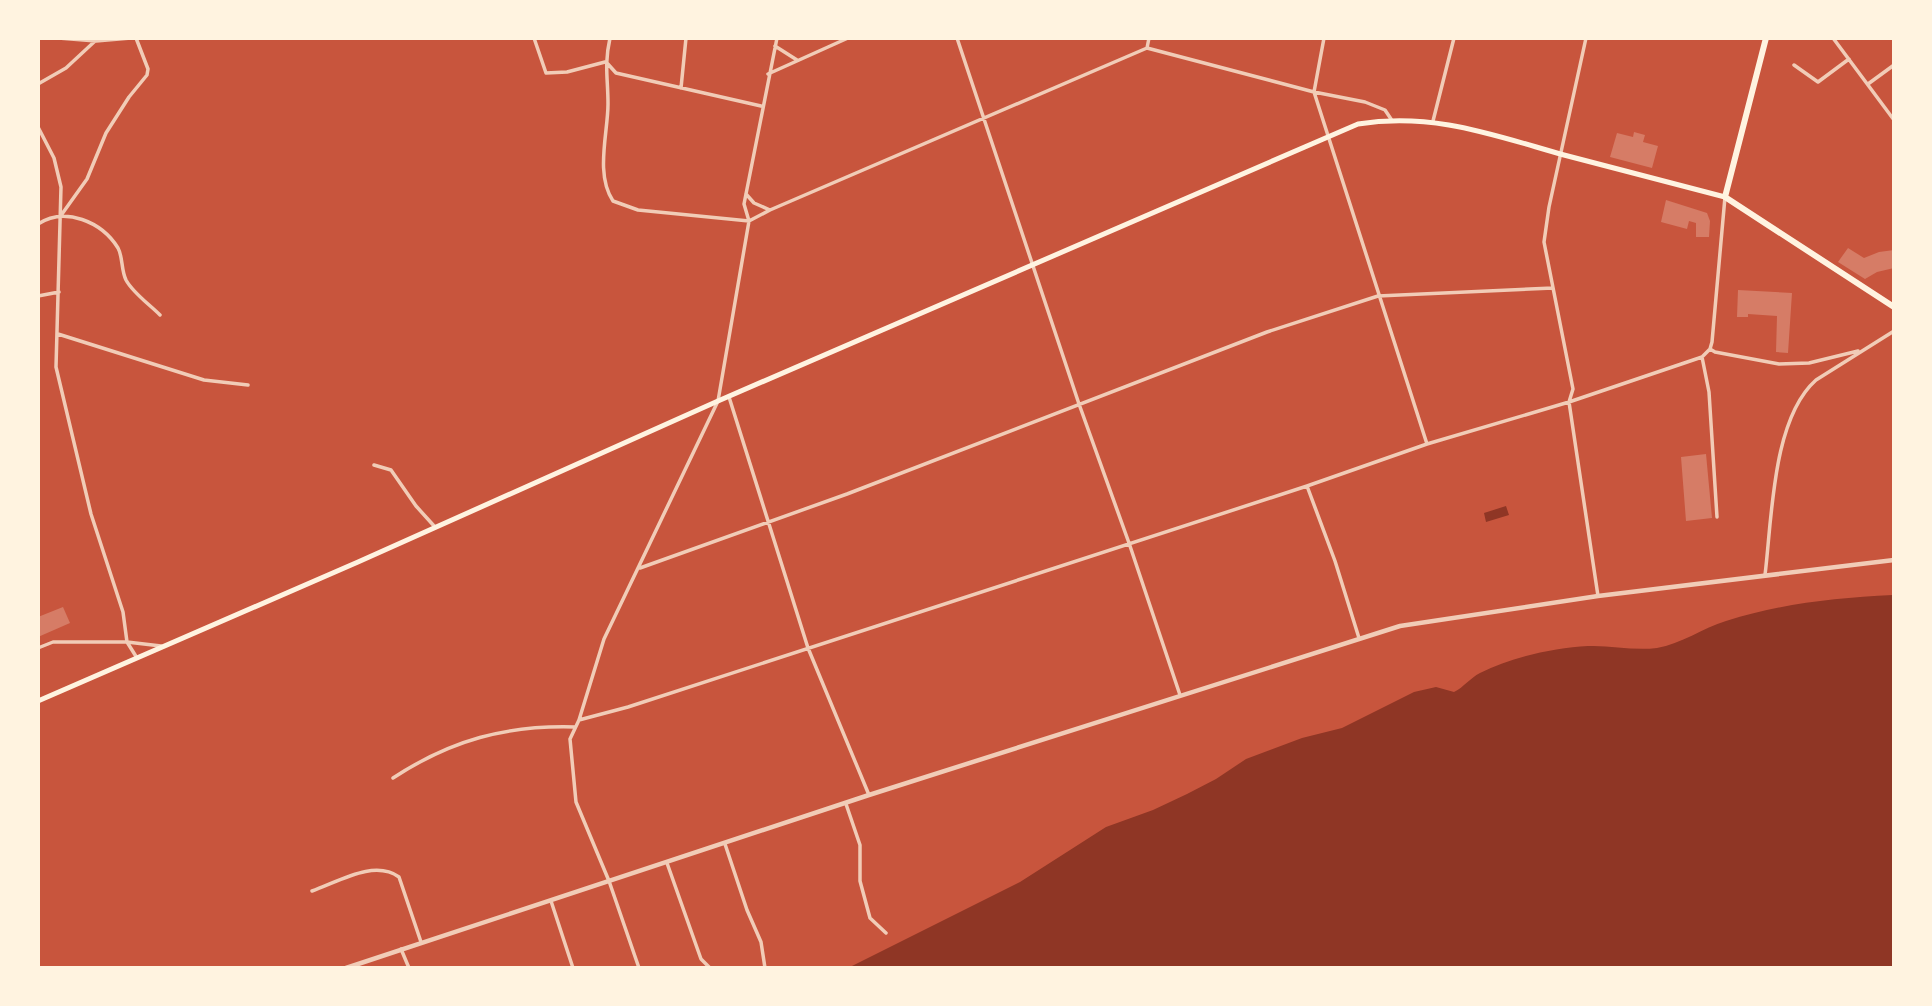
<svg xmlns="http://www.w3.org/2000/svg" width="1932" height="1006" font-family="'Roboto Condensed',sans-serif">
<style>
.water{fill:#8f3625}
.building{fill:#d67c66}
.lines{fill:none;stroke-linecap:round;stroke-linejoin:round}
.minor{stroke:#f1ccb7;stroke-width:3.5}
.tertiary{stroke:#f1ccb7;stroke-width:4.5}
.secondary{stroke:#fff3e0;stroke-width:5}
.trunk{stroke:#fff3e0;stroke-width:6}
</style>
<rect width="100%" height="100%" fill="#c8553d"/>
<!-- water -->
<path class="water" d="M 1506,506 L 1509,515 L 1486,522 L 1484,513 Z
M 1893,595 L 1893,967 L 850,967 L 1020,882 L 1106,827 L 1153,810 L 1187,794 L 1216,779 L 1246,759 L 1302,738 L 1342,728 L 1414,692 L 1436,687 L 1454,692 C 1464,687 1470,678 1480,673 C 1512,657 1553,648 1588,646 C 1611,645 1633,651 1657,648 C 1681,644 1703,628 1726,621 C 1784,603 1834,598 1893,595 Z"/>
<!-- building -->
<path class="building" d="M 1634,132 L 1645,135 L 1643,142 L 1658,146 L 1652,168 L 1610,157 L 1617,133 L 1633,137 Z
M 1666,200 L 1707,213 L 1710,221 L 1709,237 L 1696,237 L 1696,223 L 1689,221 L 1687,229 L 1661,222 Z
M 1848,248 L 1864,258 L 1879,252 L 1894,250 L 1894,268 L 1877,272 L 1865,279 L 1838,262 Z
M 1738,290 L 1792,293 L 1788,353 L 1776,352 L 1777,316 L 1748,314 L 1748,317 L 1737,317 Z
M 1706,454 L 1712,518 L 1686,521 L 1681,457 Z
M 63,607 L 70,623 L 38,637 L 38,617 Z"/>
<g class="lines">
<!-- minor -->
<path class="minor" d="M 58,38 L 96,41 L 131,38
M 534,38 L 546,73 L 567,72 L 605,62
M 610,38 C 604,65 608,78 608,104 C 608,133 595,174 613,201 L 638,210 L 749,221 L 770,210 L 1147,48 L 1314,92 L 1365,102 L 1385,110 L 1391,119
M 957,38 L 1079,404 L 1129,543 L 1180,695
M 1324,38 L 1314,92 L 1427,444
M 1586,38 L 1549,207 L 1544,242 L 1573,389 L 1569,402 L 1598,596
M 1833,38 L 1894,120
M 775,46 L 797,60
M 1147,48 L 1149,38
M 607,63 L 616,73 L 761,106
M 1794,65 L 1818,82 L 1849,59
M 768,74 L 848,38
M 38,84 L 66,68 L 94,42
M 1868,84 L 1894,65
M 681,88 L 686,38
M 1433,121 L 1454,38
M 38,127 L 54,158 L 61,187 L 56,367 L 91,514 L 123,612 L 127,642 L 137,658
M 746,194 L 754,203 L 770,210
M 62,214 L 87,179 L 106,133 L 129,97 L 147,75 L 148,69 L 136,38
M 38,224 C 65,206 102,222 118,248 C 123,257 121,270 126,280 C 133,293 149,304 160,315
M 38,296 L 59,292
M 58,334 L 204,380 L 248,385
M 1710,349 L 1715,352 L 1779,364 L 1809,363 L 1858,351
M 1702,357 L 1709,392 L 1717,517
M 729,397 L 808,648 L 869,795
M 374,465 L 391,470 L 416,506 L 435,527
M 1307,486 L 1335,561 L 1359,638
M 640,568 L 847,494 L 1267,332 L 1378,296 L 1553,288
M 1765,575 C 1772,519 1772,419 1816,380 L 1894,331
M 38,648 L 53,642 L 127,642 L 161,646
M 579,720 L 628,707 L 1307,486 L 1427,444 L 1569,402 L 1702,357 L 1710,349 L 1712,342 L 1725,197
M 393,778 C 451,740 506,725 575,727
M 846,804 L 860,845 L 860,881 L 870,918 L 886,933
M 725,844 L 747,910 L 761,942 L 765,968
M 667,863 L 701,959 L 710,968
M 312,891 C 338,882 374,859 399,877 L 421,942
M 551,901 L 573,968
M 401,949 L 409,968
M 639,968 L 609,881 L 576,802 L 570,739 L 579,720 L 604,639 L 718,401 L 749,221 L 744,204 L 777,38"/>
<!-- tertiary -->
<path class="tertiary" d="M 346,968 L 869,795 L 1400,626 L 1598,596 L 1894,560"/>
<!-- secondary -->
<path class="secondary" d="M 38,701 L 358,562 L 718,401 L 1358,124 C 1433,112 1493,135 1564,155 C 1617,169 1671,183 1725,197"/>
<!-- trunk -->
<path class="trunk" d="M 1766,38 L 1725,197 L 1894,307"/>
</g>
<!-- border -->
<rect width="1932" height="1006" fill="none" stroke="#fff3e0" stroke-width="80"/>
</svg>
